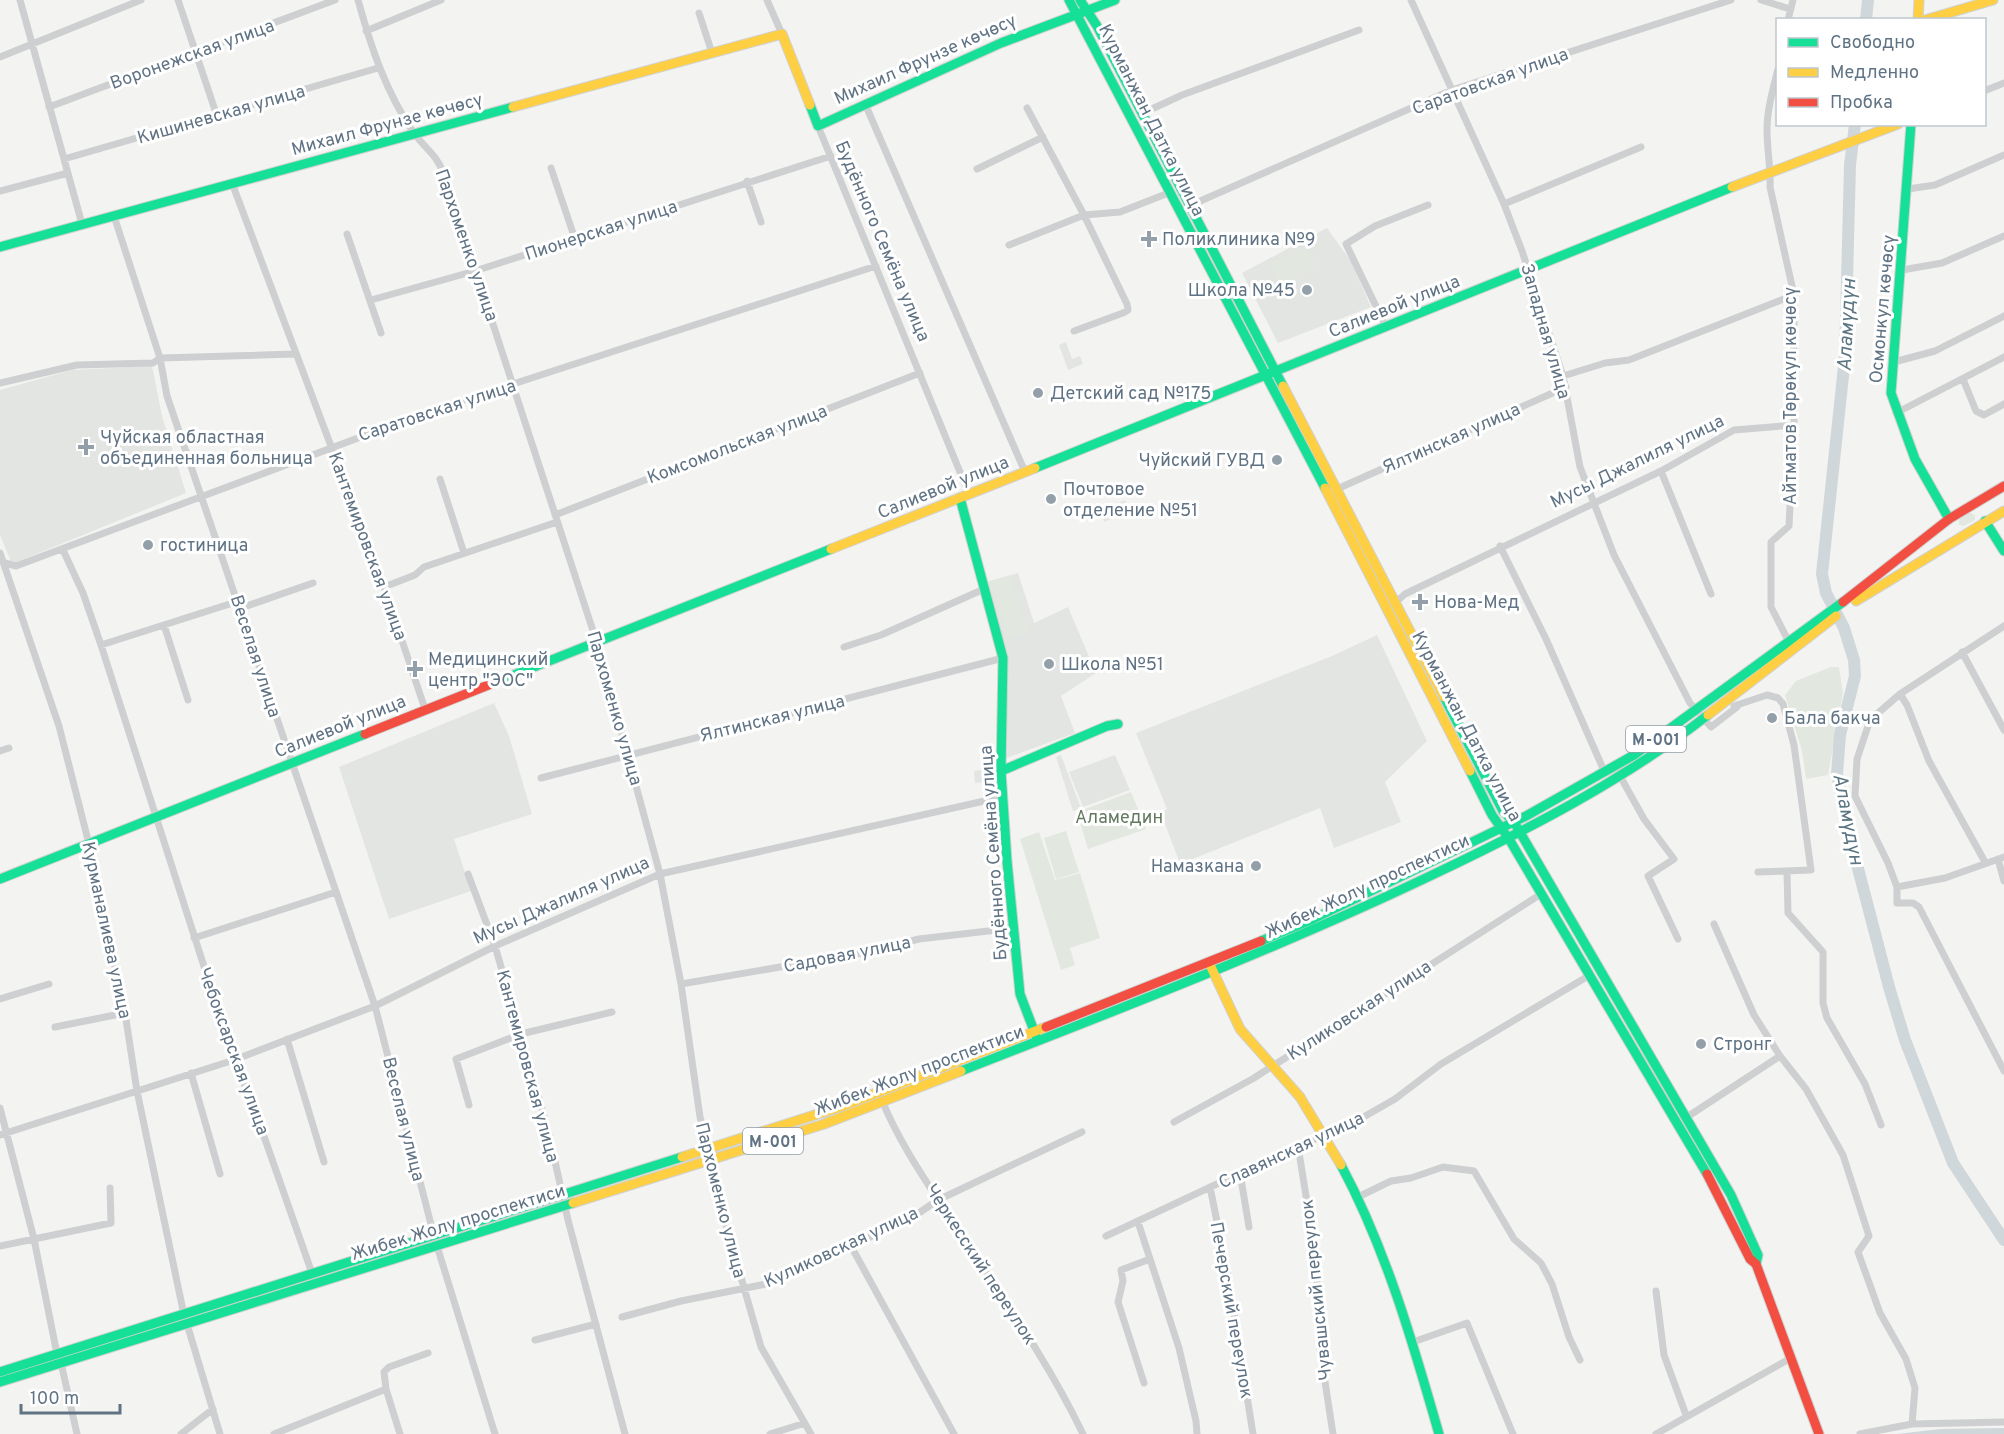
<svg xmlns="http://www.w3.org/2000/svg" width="2004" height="1434" font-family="Overpass,sans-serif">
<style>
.built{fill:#e3e5e3}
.green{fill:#e2e7df}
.water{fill:#d0d7db}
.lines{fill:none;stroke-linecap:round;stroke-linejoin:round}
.river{stroke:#d0d7db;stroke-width:12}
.fast-casing{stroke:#cfd1d2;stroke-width:11}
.slow-casing{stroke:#cfd1d2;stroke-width:11}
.jam-casing{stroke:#cfd1d2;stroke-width:11}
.street{stroke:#cecfd0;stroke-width:7}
.fast{stroke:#16e098;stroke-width:9}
.slow{stroke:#ffcf43;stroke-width:9}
.jam{stroke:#f24e42;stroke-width:9}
.poi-dot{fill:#93a0aa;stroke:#fff;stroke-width:2}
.labels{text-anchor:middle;stroke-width:6;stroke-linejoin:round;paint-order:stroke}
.shield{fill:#fff;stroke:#909da9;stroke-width:1.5}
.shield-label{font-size:16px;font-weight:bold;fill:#607384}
.street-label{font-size:18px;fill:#607384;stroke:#fff}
.poi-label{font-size:18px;fill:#607384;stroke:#fff;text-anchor:start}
.park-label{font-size:18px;fill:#647a60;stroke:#fff}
.water-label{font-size:20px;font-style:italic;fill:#5b7682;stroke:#fff}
</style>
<rect width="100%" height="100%" fill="#f3f4f1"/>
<!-- built -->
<path class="built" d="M 1327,228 L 1350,260 L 1371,307 L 1278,343 L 1242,273 Z
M 1066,342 L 1072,359 L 1080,356 L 1083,364 L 1068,370 L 1059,345 Z
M 152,366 L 162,416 L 186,493 L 12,564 L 0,535 L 0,390 L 72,370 Z
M 1018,573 L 1034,623 L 1068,607 L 1096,673 L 1061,696 L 1075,733 L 1006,758 L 1004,683 L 1008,655 L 986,582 Z
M 1377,635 L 1427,741 L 1385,782 L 1401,822 L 1334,848 L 1320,808 L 1180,864 L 1161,813 L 1167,809 L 1136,733 L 1332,656 Z
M 494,703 L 509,736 L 532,814 L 454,839 L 471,891 L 389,919 L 339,767 Z
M 1061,755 L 1081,808 L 1073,811 L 1056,757 Z
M 1115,755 L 1130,790 L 1083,807 L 1069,772 Z
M 990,769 L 991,782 L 975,783 L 974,771 Z"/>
<!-- green -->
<path class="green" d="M 1306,247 L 1316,267 L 1280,284 L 1270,263 Z
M 1125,500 L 1129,511 L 1104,522 L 1100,511 Z
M 1969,512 L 1975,515 L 1975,520 L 1964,526 L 1959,525 L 1959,520 Z
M 1010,576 L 1029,632 L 1008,639 L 989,582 Z
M 1831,667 L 1839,667 L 1843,693 L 1828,775 L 1806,779 L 1802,751 L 1785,695 L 1796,681 Z
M 1131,792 L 1146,829 L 1088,849 L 1077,812 Z
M 1066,831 L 1079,872 L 1056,879 L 1044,838 Z
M 1039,832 L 1055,880 L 1080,873 L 1100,938 L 1070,948 L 1075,965 L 1061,970 L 1020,839 Z"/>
<!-- water -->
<path class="water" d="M 2004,1428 L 2004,1434 L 1897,1434 L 1940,1429 Z"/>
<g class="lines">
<!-- river -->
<path class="river" d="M 1866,20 L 1868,0
M 1855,124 L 1850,165 L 1845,357 L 1822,574 L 1826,593 L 1844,628 L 1854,660 L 1855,676 L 1840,735 L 1837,774 L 1849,834 L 1889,987 L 1905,1040 L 1953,1163 L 2004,1240"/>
<defs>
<path id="fast" d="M 1069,0 L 1325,488
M 1080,0 L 1097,26 L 1283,386
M 810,105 L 818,126 L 1001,43 L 1115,0
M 1911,124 L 1891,393 L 1915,459 L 1949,519
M 0,247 L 513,107
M 1035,468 L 1732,187
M 960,498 L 1003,658 L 1001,771 L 1007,861 L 1020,994 L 1036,1036
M 1985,521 L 2004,551
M 496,682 L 831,549
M 1444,697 L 1503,811 L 1514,822 L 1731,1195 L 1758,1255 L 1756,1264
M 1001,771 L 1107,726 L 1118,724
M 1470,771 L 1492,815 L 1509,839 L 1707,1174
M 0,879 L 365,734
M 1261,941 L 1313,919 L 1526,816 L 1634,755 L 1843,602
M 961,1071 C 1119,1009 1277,949 1430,876 C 1527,830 1623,781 1708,715
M 1341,1165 C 1386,1249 1413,1343 1439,1434
M 0,1372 L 682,1157
M 0,1382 L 573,1203"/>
<path id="slow" d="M 1918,20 L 1919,0
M 1925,20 L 1993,0
M 513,107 L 782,34 L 810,105
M 1732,187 L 1898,124
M 1283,386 L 1444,697
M 1325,488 L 1470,771
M 831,549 L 1035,468
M 1856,601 L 2004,511
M 1708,715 L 1836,616
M 1211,967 L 1240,1029 L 1300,1097 L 1341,1165
M 682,1157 L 840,1107 L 1046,1027
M 573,1203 L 824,1124 L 961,1071"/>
<path id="jam" d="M 1843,602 L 1949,519 L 2004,486
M 365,734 L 496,682
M 1046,1027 L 1261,941
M 1707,1174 L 1750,1259 L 1756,1264 L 1819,1434"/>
</defs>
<!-- fast casing -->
<use href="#fast" class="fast-casing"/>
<!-- slow casing -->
<use href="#slow" class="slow-casing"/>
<!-- jam casing -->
<use href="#jam" class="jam-casing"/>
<!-- street -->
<path class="street" d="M 20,0 L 82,224
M 178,0 L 217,116
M 358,0 C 371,47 386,93 414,133 C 426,150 435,152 444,174 L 597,643 L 660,874 L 681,984 L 700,1117 L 709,1149 L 708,1162 L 761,1347 L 811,1434
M 767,0 L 782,34
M 1411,0 L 1504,204 L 1522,251 L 1563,376 L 1580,467 L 1614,555 L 1690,703 L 1711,727 L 1737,707
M 1761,0 L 1790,9
M 699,13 L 712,53
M 1788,20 L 1793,0
M 366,31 L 441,0
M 0,57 L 141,0
M 1778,69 C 1773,89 1767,110 1767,130 C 1767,150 1771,168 1770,187 L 1794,295 L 1794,425 L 1789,526 L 1771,542 L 1771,607 L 1789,642
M 1984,91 L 2004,83
M 866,106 L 1025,472
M 49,107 L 335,0
M 1027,108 L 1084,215 L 1127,304 L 1128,310 L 1123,313 L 1074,331
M 1141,114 L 1182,95 L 1359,30
M 818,126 L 969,494
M 64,159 L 378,68
M 551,168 L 575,239
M 977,169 L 1043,137
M 747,181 L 761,222
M 232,183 L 384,587 L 425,709
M 1908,189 L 1935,185 L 2004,155
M 0,191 L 68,173
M 1504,204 L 1641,147
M 1189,206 L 1452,90 L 1731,0
M 114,216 L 160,358 L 167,396 L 375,1006 L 434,1236
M 347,234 L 381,333
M 1009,245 L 1084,215 L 1120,212 L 1171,192
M 1902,270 L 1942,263 L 2004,236
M 371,300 L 475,271 L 831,156
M 1386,327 L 1346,244 L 1375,226 L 1428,205
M 1894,362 L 1935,351 L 2004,316
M 1563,376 L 1605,363 L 1629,360 L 1794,295
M 1963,379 L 1976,411 L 1984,415 L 2004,404
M 0,383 L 77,365 L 153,363 L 160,358 L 295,354
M 1896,413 L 2004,357
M 1661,471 L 1711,594
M 440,479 L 464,553
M 1337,489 L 1566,387
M 555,515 L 920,373
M 1500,546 L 1546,639 L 1605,773
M 63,550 L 83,593 L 101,645 L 234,1060 L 253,1105 L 313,1276
M 0,553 L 59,726 L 89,844 L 125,1013 L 137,1091 L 184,1315
M 5,563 L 16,566 L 430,411 L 876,266
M 384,587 L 415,575 L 424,567 L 557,522
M 1396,602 L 1405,594 L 1661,471 L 1734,430 L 1794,425
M 241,608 L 313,583
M 164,625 L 188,700
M 2004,626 L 1900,694 L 1870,720 L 1857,759 L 1855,796 L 1888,863 L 1897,887 L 1897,903 L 1913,903 L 1919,907 L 2004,1071
M 101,645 L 239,601
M 844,647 L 881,635 L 984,589
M 1962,652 L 2004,730
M 1900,694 L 1907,705 L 1929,761 L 1985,862
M 1734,706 L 1767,695 L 1778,698 L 1783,704 L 1794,745 L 1811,870 L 1758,872
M 0,751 L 9,748
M 1620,776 L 1644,819 L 1674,859 L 1648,876 L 1678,939
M 541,778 L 1003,658
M 1998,859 L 2004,881
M 1787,872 L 1788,913 L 1823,952 L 1823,1003 L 1827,1018 L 1865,1084 L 1881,1125
M 468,874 L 495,946 L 548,1130 L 568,1220 L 625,1434
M 1897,887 L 1945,878 L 2004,857
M 1714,924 L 1754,1015 L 1780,1056 L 1806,1089 L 1843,1155 L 1869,1236 L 1858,1252 L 1880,1313 L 1906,1359 L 1915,1388 L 1912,1424
M 194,938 L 336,892
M 681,984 L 868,952 L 919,939 L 1014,928
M 0,999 L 49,984
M 55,1027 L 125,1013
M 287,1039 L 324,1162
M 191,1073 L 220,1174
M 881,1098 C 899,1143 928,1184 954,1224 C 1000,1294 1047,1359 1083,1434
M 469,1105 L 456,1059 L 521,1034 L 612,1012
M 0,1108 L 34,1239 L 57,1354
M 1684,1119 L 1780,1056
M 1174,1122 L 1254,1078 L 1541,894
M 0,1135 L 234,1060 L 375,1006 L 495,946 L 660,874 L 1002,797
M 1298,1146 L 1316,1258 L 1320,1349 L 1333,1434
M 1240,1173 L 1249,1227
M 1210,1187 L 1228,1276 L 1253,1434
M 1358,1197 L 1391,1181 L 1411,1178 L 1443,1167 L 1474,1171 L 1514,1239 L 1541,1263 L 1552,1284 L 1569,1337 L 1580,1360
M 1138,1222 L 1179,1348 L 1196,1421 L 1197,1434
M 1106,1236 L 1298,1146 L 1325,1135 L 1332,1135 L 1395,1099 L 1441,1064 L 1590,975
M 0,1246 L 111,1223 L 110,1188
M 437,1246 L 495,1434
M 851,1246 L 954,1434
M 1656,1291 L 1664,1355 L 1686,1415
M 622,1317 L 681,1301 L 766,1284 L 910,1219 L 938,1200 L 1082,1132
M 187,1324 L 220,1434
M 535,1340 L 596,1324
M 1413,1342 L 1467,1323 L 1513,1434
M 61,1363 L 77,1434
M 1144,1383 L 1118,1302 L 1123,1281 L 1121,1270 L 1150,1259
M 386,1389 L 400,1434
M 181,1434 L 213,1409
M 274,1434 L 386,1389 L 384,1372 L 389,1367 L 428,1353
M 770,1434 L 805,1423
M 1656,1434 L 1791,1358
M 1860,1434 L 1912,1424 L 2004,1422"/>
<!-- fast -->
<use href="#fast" class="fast"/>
<!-- slow -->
<use href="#slow" class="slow"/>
<!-- jam -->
<use href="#jam" class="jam"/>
</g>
<!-- markers -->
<g class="poi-dot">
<path d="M1146 230h6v6h6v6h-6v6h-6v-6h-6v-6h6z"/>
<circle cx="1307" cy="290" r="6"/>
<circle cx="1038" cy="393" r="6"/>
<path d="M83 438h6v6h6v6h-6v6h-6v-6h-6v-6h6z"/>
<circle cx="1277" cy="460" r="6"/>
<circle cx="1051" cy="499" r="6"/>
<circle cx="148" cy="545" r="6"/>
<path d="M1417 593h6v6h6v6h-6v6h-6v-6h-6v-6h6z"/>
<circle cx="1049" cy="664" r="6"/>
<path d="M412 660h6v6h6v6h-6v6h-6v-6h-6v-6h6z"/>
<circle cx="1772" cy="718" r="6"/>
<circle cx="1256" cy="866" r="6"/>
<circle cx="1701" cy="1044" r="6"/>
</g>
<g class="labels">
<!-- shield labels -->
<g class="shield">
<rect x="1626" y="726" width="60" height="26" rx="4.5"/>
<rect x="743" y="1128" width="60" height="26" rx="4.5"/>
</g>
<g class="shield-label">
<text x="1656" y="745">М-001</text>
<text x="773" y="1147">М-001</text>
</g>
<!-- street labels -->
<g class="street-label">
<text transform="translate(192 54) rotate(-20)" y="6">Воронежская улица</text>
<text transform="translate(925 59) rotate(-24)" y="6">Михаил Фрунзе көчөсү</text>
<text transform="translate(1490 81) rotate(-20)" y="6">Саратовская улица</text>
<text transform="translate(221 114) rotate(-16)" y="6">Кишиневская улица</text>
<text transform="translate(1152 120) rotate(63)" y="6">Курманжан Датка улица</text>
<text transform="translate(387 124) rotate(-15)" y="6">Михаил Фрунзе көчөсү</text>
<text transform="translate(601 230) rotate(-18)" y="6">Пионерская улица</text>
<text transform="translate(883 241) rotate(67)" y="6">Будённого Семёна улица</text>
<text transform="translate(467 245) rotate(71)" y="6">Пархоменко улица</text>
<text transform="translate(1394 306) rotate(-22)" y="6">Салиевой улица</text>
<text transform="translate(1882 309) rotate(-85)" y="6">Осмонкул көчөсү</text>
<text transform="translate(1546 331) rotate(74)" y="6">Западная улица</text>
<text transform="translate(1790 396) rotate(-90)" y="6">Айтматов Төрөкул көчөсү</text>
<text transform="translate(437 410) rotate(-18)" y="6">Саратовская улица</text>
<text transform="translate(1451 438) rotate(-24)" y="6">Ялтинская улица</text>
<text transform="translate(737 444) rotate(-21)" y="6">Комсомольская улица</text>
<text transform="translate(1637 461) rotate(-26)" y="6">Мусы Джалиля улица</text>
<text transform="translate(943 487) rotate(-22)" y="6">Салиевой улица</text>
<text transform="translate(368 546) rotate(70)" y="6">Кантемировская улица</text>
<text transform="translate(256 656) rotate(72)" y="6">Веселая улица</text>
<text transform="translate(615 708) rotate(74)" y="6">Пархоменко улица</text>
<text transform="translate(772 718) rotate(-14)" y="6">Ялтинская улица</text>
<text transform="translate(340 726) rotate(-22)" y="6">Салиевой улица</text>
<text transform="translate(1467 726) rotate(62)" y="6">Курманжан Датка улица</text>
<text transform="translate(993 853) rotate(-94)" y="6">Будённого Семёна улица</text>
<text transform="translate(1367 886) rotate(-25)" y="6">Жибек Жолу проспектиси</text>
<text transform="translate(561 900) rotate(-24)" y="6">Мусы Джалиля улица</text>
<text transform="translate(107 930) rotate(78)" y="6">Курманалиева улица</text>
<text transform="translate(847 954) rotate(-11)" y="6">Садовая улица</text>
<text transform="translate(1359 1010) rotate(-33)" y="6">Куликовская улица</text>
<text transform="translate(234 1051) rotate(70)" y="6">Чебоксарская улица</text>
<text transform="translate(528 1066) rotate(75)" y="6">Кантемировская улица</text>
<text transform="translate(919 1070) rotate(-21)" y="6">Жибек Жолу проспектиси</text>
<text transform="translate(404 1119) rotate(76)" y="6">Веселая улица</text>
<text transform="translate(1291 1150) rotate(-25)" y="6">Славянская улица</text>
<text transform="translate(721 1200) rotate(76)" y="6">Пархоменко улица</text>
<text transform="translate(458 1222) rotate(-17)" y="6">Жибек Жолу проспектиси</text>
<text transform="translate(841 1247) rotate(-25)" y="6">Куликовская улица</text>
<text transform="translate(981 1264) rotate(57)" y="6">Черкесский переулок</text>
<text transform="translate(1316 1290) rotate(-96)" y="6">Чувашский переулок</text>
<text transform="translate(1232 1310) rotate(80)" y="6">Печерский переулок</text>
</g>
<!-- poi labels -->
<g class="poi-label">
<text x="1162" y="245">Поликлиника №9</text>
<text x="1295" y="296" text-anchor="end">Школа №45</text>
<text x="1050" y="399">Детский сад №175</text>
<text x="100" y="443">Чуйская областная<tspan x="100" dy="21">объединенная больница</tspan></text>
<text x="1265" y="466" text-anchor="end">Чуйский ГУВД</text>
<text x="1063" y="495">Почтовое<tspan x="1063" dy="21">отделение №51</tspan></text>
<text x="160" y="551">гостиница</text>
<text x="1434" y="608">Нова-Мед</text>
<text x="428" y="665">Медицинский<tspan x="428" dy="21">центр "ЭОС"</tspan></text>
<text x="1061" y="670">Школа №51</text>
<text x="1784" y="724">Бала бакча</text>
<text x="1244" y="872" text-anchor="end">Намазкана</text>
<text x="1713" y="1050">Стронг</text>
</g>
<!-- park labels -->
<g class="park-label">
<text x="1119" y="823">Аламедин</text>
</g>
<!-- water labels -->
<g class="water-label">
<text transform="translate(1846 325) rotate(-87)" y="7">Аламүдүн</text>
<text transform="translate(1849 819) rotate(79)" y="7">Аламүдүн</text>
</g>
</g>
<!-- legend -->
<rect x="1776" y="18" width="210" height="108" fill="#ffffff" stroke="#bfc7ce" stroke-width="1.5"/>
<rect x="1788" y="38" width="30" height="9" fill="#16e098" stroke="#bfc7ce" stroke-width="1.5"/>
<text x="1830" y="48" font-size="18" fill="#607384">Свободно</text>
<rect x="1788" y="68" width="30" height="9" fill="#ffcf43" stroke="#bfc7ce" stroke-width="1.5"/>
<text x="1830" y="78" font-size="18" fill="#607384">Медленно</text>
<rect x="1788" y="98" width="30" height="9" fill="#f24e42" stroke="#bfc7ce" stroke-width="1.5"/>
<text x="1830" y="108" font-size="18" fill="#607384">Пробка</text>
<!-- scale -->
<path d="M21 1404v9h99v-9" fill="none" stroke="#607384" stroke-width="3"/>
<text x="30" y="1404" font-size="18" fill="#607384" stroke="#ffffff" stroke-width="4.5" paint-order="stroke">100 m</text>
</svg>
